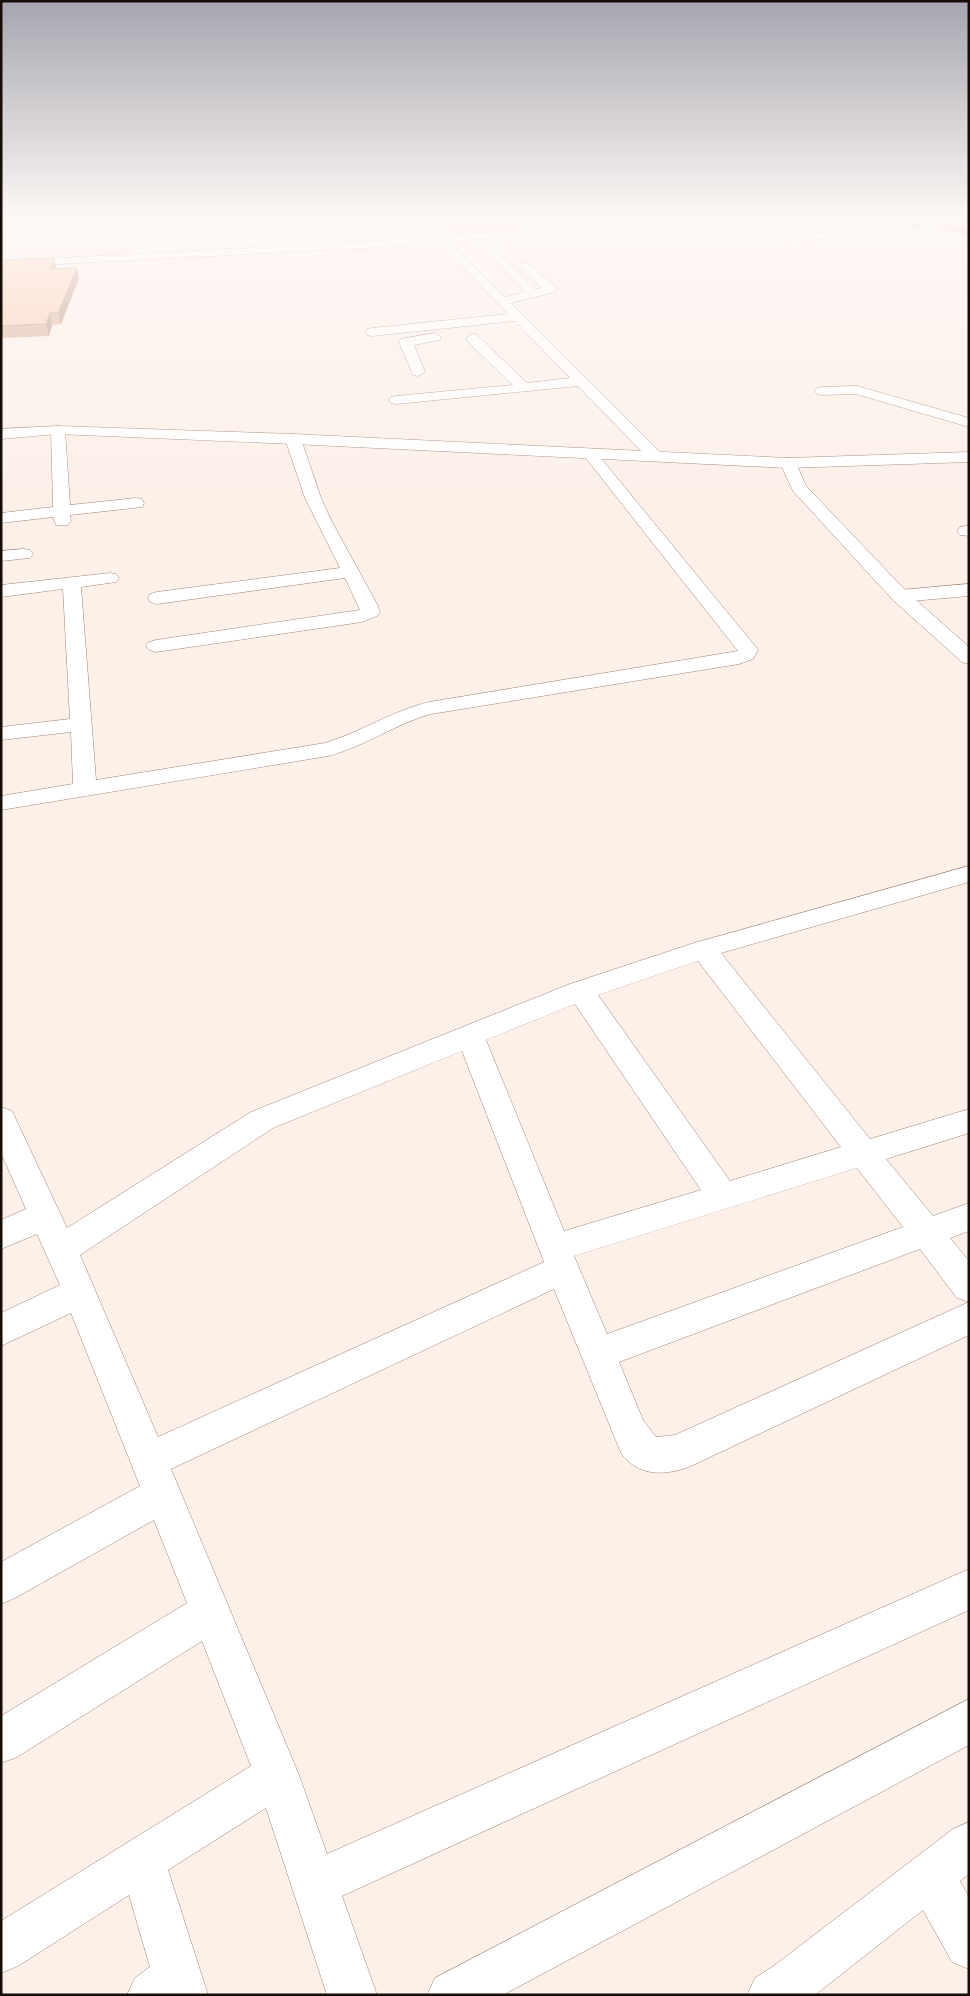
<svg xmlns="http://www.w3.org/2000/svg" width="970" height="1996" font-family="'Asap Condensed',sans-serif">
<style>
.green{fill:#f6d5c2}
.lines{fill:none;stroke-linecap:round;stroke-linejoin:round}
.street-casing{stroke:#9f8474;stroke-width:1}
.secondary-casing{stroke:#9f8474;stroke-width:1}
.primary-casing{stroke:#9f8474;stroke-width:1}
.street{fill:#fff;fill-rule:evenodd}
.secondary{fill:#fff;fill-rule:evenodd}
.primary{fill:#fff;fill-rule:evenodd}
.wall{fill:#d6a98e}
.shaded-wall{fill:#ae8a74}
.building{fill:#f9c5a5;stroke:#ae8a74}
</style>
<rect width="100%" height="100%" fill="#fcf0e9"/>
<!-- green -->
<path class="green" d="M 437,216 L 700,216 L 633,223 L 454,234 Z"/>
<g class="lines">
<defs>
<path id="street" d="M 760,216 L 772,216 L 805,234 L 861,230 L 866,233 L 861,236 L 767,243 L 763,242 L 762,240 L 763,238 L 791,235 Z
M 441,236 L 445,237 L 505,297 L 525,292 L 491,256 L 489,254 L 491,252 L 499,252 L 535,289 L 542,288 L 519,267 L 517,265 L 519,263 L 527,263 L 555,286 L 557,289 L 555,292 L 511,303 L 663,455 L 665,458 L 663,461 L 651,461 L 578,386 L 396,404 L 391,403 L 389,400 L 391,397 L 396,396 L 513,385 L 467,341 L 466,338 L 472,334 L 477,335 L 527,383 L 570,378 L 515,321 L 372,336 L 367,335 L 366,332 L 367,329 L 372,328 L 508,314 L 437,241 L 436,239 L 437,237 Z
M 435,333 L 441,337 L 440,340 L 414,345 L 425,372 L 418,376 L 413,375 L 399,342 L 401,339 Z
M 857,386 L 969,418 L 969,427 L 856,394 L 822,395 L 817,394 L 815,391 L 817,388 L 822,387 Z
M 58,426 L 63,427 L 65,430 L 70,505 L 136,498 L 142,499 L 144,503 L 142,507 L 70,515 L 71,521 L 68,525 L 56,525 L 53,517 L 1,523 L 1,513 L 53,507 L 51,430 L 53,427 Z
M 293,434 L 298,436 L 301,439 L 321,498 L 331,520 L 378,606 L 380,612 L 377,616 L 362,622 L 156,652 L 149,650 L 146,646 L 149,642 L 156,640 L 360,610 L 345,578 L 157,604 L 150,602 L 148,598 L 150,594 L 157,592 L 340,568 L 305,498 L 285,439 L 288,436 Z
M 590,449 L 595,451 L 755,646 L 758,650 L 753,659 L 739,664 L 431,714 C 395,724 364,747 328,756 L 1,810 L 1,796 L 73,784 L 71,732 L 1,740 L 1,727 L 70,719 L 63,589 L 1,597 L 1,585 L 110,573 L 116,574 L 119,578 L 116,582 L 81,587 L 96,780 L 325,743 C 361,732 392,711 429,702 L 738,651 L 585,457 L 582,454 L 585,451 Z
M 966,526 L 969,526 L 969,536 L 960,535 L 957,531 L 960,527 Z
M 24,549 L 30,550 L 33,554 L 30,558 L 1,561 L 1,551 Z
M 969,584 L 969,596 L 900,602 L 893,600 L 891,596 L 893,592 L 900,590 Z
M 969,866 L 969,882 L 721,953 L 870,1139 L 969,1109 L 969,1133 L 886,1159 L 933,1216 L 969,1203 L 969,1231 L 950,1238 L 969,1261 L 969,1302 L 957,1298 L 920,1249 L 619,1362 L 643,1420 L 656,1437 L 675,1435 L 969,1302 L 969,1335 L 691,1466 C 666,1476 638,1477 621,1453 L 554,1289 L 171,1469 L 299,1775 L 327,1854 L 969,1569 L 969,1610 L 342,1896 L 377,1995 L 327,1995 L 266,1808 L 168,1870 L 208,1995 L 127,1995 L 135,1978 L 150,1967 L 129,1895 L 18,1966 L 1,1973 L 1,1921 L 251,1766 L 202,1641 L 17,1757 L 1,1763 L 1,1716 L 187,1603 L 154,1520 L 15,1598 L 1,1604 L 1,1562 L 140,1486 L 71,1313 L 1,1346 L 1,1313 L 60,1285 L 37,1234 L 1,1249 L 1,1220 L 26,1209 L 1,1153 L 1,1107 L 12,1111 L 67,1228 L 251,1112 L 460,1028 L 570,984 L 694,943 ZM 698,961 L 841,1147 L 730,1181 L 598,995 ZM 575,1004 L 701,1190 L 564,1231 L 486,1040 ZM 462,1051 L 544,1262 L 158,1437 L 80,1255 L 273,1128 ZM 857,1168 L 903,1227 L 607,1334 L 574,1256 Z
M 969,1699 L 969,1745 L 503,1995 L 427,1995 L 435,1978 Z
M 969,1822 L 969,1874 L 960,1881 L 969,1897 L 969,1969 L 952,1962 L 923,1910 L 815,1995 L 747,1995 L 755,1978 L 775,1965 L 953,1829 Z"/>
<path id="secondary" d="M 698,216 L 737,216 L 732,219 L 366,248 L 1,267 L 1,261 L 366,242 Z
M 788,458 L 794,460 L 796,463 L 806,486 L 907,592 L 969,647 L 969,664 L 962,662 L 893,600 L 793,491 L 780,463 L 782,460 Z"/>
<path id="primary" d="M 58,426 L 293,434 L 788,458 L 969,452 L 969,462 L 788,468 L 293,444 L 58,434 L 1,439 L 1,429 Z"/>
</defs>
<!-- street casing -->
<use href="#street" class="street-casing"/>
<!-- secondary casing -->
<use href="#secondary" class="secondary-casing"/>
<!-- primary casing -->
<use href="#primary" class="primary-casing"/>
<!-- street -->
<use href="#street" class="street"/>
<!-- secondary -->
<use href="#secondary" class="secondary"/>
<!-- primary -->
<use href="#primary" class="primary"/>
</g>
<!-- wall -->
<path class="wall" d="M 886,216 L 969,216 L 969,237 L 958,232 L 948,232 L 934,225 L 911,228 Z
M 1,260 L 56,268 L 79,278 L 61,324 L 52,325 L 49,336 L 1,338 Z"/>
<!-- shaded-wall -->
<path class="shaded-wall" d="M 936,219 L 934,225 L 911,228 L 912,222 Z
M 959,226 L 958,232 L 948,232 L 949,227 Z
M 54,258 L 56,268 L 50,269 Z
M 77,268 L 79,278 L 61,324 L 58,313 Z
M 50,313 L 52,325 L 49,336 L 46,324 Z"/>
<!-- building -->
<path class="building" d="M 899,216 L 969,216 L 969,230 L 959,226 L 949,227 L 936,219 L 912,222 Z
M 54,258 L 50,269 L 77,268 L 58,313 L 50,313 L 46,324 L 1,326 L 1,260 Z"/>
<!-- sky -->
<linearGradient id="sky" x2="0" y2="1"><stop stop-color="#a6a5af"/><stop offset="0.44" stop-color="#fef8f5"/><stop offset="1" stop-color="#fef8f5" stop-opacity="0"/></linearGradient>
<rect width="970" height="495" fill="url(#sky)"/>
<!-- border -->
<rect width="970" height="1996" fill="none" stroke="#170d07" stroke-width="5"/>
</svg>
